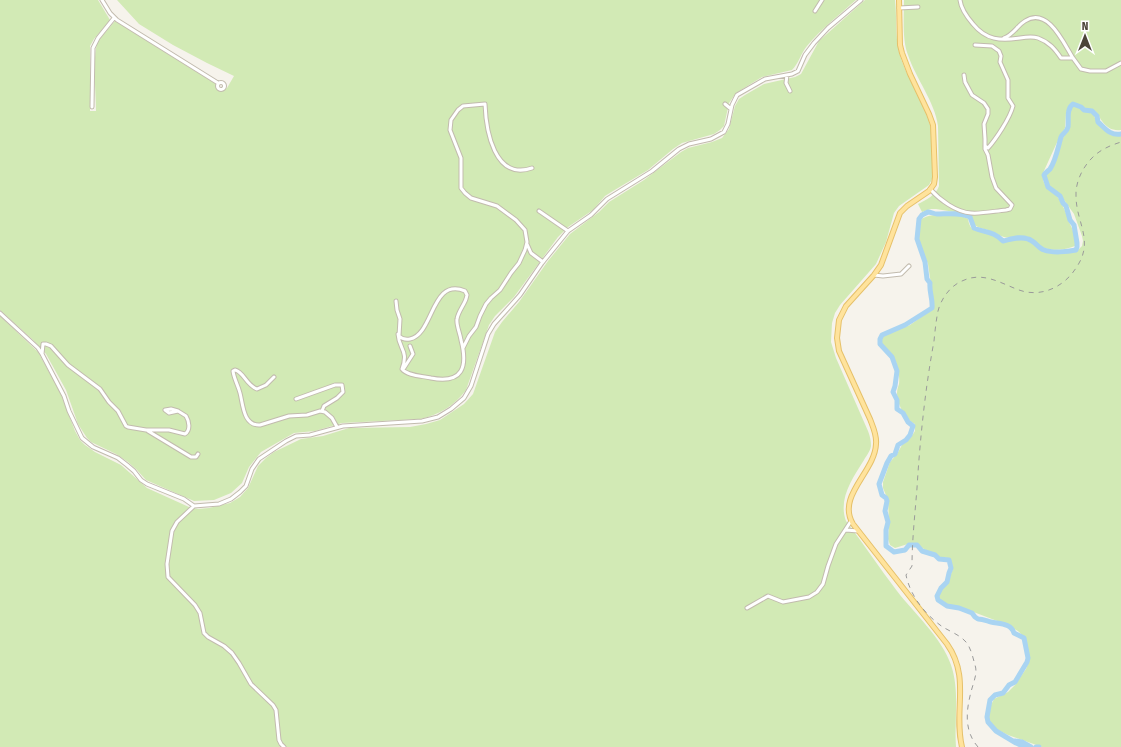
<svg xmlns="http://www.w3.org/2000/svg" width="1121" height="747" font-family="'Fira Sans Condensed',sans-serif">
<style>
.green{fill:#d2eab5}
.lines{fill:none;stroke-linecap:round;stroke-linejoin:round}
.river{stroke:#a9d4f2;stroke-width:5}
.minor-casing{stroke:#c2bbae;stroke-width:5}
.major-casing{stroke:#e6c16a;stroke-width:6}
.minor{stroke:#fff;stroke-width:3}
.major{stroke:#ffe39c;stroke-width:4}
.rail{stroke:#9a9a9a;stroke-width:1;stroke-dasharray:5 5;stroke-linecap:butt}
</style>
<rect width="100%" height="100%" fill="#f6f3ec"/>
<!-- green -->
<path class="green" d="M 0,0 L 98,0 L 110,20 L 94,39 L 90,46 L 90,111 L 96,111 C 96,93 92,56 98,41 L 115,21 L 216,84 L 217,88 L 220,90 L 227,88 L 234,76 L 207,63 L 173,45 L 139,24 L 117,0 L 856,0 C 839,15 821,29 807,46 C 801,53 799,63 792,70 L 762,77 L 736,93 L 729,103 L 724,126 L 720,130 L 714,134 L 682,143 L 673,149 L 648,170 L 613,191 L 605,196 L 593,210 L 568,227 L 558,237 L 514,297 L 495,316 L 489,325 L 466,390 C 454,406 439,415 420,419 L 342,423 L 315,431 L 294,433 L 261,452 L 249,467 L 242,483 L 231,493 L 214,500 L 194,501 L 146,480 L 136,469 L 128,462 L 116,454 L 91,442 L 87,438 L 78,424 L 66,390 L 46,354 L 33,340 L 0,310 Z
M 865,0 L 895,0 C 897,17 895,35 899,52 C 905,76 922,96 929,120 C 934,138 932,160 932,179 L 929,185 L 899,206 L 894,213 L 886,242 L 876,264 L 840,305 L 835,313 L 832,323 L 831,342 L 836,358 L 868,431 C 870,436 871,441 871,446 C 870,452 866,456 864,460 C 852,479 838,499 846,521 C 864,544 879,568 897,591 C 914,613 942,638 951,665 C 960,691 954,720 956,747 L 0,747 L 0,316 L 38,352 L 60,392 L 75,431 L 80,440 L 85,445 L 95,452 L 121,465 L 147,488 L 189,507 L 198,509 L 209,508 L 230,503 L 240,497 L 248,488 L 258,466 L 266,458 L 274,452 L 301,439 L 323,436 L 349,428 L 410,427 L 426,424 L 440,420 L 464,404 L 473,394 L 495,332 L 502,322 L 519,302 L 548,261 L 570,234 L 599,212 L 609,202 L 644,180 L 681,152 L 688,148 L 712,142 L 722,138 L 729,129 L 735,106 L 739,99 L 745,95 L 764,84 L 795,77 L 801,74 L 819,41 Z
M 904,0 L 1121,0 L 1121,130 C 1113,131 1107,128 1102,121 C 1100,119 1099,115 1097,113 C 1094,109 1089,110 1085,108 C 1080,105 1076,102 1070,104 L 1066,113 L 1065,128 L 1059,138 L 1043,173 C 1042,188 1050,188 1057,196 C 1061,202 1065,210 1067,216 C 1068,217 1069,222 1069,222 C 1073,230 1076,237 1075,246 C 1066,250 1053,251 1044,248 C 1038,245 1034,239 1026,237 C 1019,235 1011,239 1004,237 C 999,236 995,232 990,231 C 986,229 982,229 978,227 C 972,225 974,218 967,214 L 936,209 L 931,209 L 922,212 L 918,204 C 926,200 936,195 939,186 L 938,126 C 935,102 916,79 908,55 C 902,40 904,17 904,0 Z
M 1073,106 L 1080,107 L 1085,112 L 1092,112 L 1097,122 L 1104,127 L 1108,133 L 1114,136 L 1121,136 L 1121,747 L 1042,747 L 1008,735 L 996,729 L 989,721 L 989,709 L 994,699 L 1008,692 L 1015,685 L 1026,669 L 1029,660 L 1026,639 L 1018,631 L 1005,624 L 963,608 L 948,606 L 938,599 L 941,590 L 948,583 L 953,568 L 951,561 L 947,558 L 940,557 L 927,551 L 915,543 L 911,543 L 895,548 L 890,545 L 888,539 L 889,523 L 888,500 L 883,488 L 883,482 L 890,462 L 897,454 L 902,445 L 911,437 L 915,431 L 915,424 C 905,419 897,404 897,393 C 897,390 898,387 899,384 C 900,377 898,369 896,362 C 892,352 881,347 880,340 L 884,335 L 910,325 L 931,310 L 933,307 L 933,298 L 928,264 L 918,240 L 921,220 C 928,212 960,214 968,219 C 971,236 979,228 990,233 C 996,236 999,239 1004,242 L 1012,239 L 1028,240 L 1045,252 L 1057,254 L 1076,252 L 1082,246 L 1083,241 L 1082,236 L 1074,214 L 1062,197 L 1049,186 L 1046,176 L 1057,156 L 1062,139 L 1069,130 L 1070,118 L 1069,114 Z"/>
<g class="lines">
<!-- river -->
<path class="river" d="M 1015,741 L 1022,742 L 1031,747
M 1025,747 L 1016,743 L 996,731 L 988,722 L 987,717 L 990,700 L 995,695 L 1003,693 L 1009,685 L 1015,682 L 1027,662 L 1028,658 L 1024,638 L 1014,633 C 1011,623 999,624 991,622 C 987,621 983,619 978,619 L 975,617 L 972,613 L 959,608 L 947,606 L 938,600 L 937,596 L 941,588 L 947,582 L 949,573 L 951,568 L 949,560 L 939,559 L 935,555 L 922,551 L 917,545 L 909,545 L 905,550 L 894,552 L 886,546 L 886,530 L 888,522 L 885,511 L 887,501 L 886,498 L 882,495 L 879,484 L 887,463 L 891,456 L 895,454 L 898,445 L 906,440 L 910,435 L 913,426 L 908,422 L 903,413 L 897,409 L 897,400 L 893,392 L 895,386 L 897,371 L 892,357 L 880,344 L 880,339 L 882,335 L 905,325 L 932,308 C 933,299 929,292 930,283 L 927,279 L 925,262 L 917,239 L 919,219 L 922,215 L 928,212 C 931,212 934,214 937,214 C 947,214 961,212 970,217 L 974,228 C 986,233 993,231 1003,241 C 1012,239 1020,236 1028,239 C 1035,241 1038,248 1044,250 C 1052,253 1067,252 1076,250 L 1077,247 L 1077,243 L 1074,225 L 1070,220 L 1066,206 L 1063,203 L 1060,196 L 1048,187 L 1044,175 C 1045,173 1048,171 1050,169 C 1056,160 1058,147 1061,137 C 1063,133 1067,132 1068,127 C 1069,120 1066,109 1073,104 L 1081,107 L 1084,110 L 1092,111 L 1097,116 L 1098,122 C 1105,128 1110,136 1121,134
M 1036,747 L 1039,747"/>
<defs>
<path id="minor" d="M 102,0 L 110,13 L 117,20 L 218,83
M 960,0 C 961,9 967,17 973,24 C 986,40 1000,41 1020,38 C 1026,37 1032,36 1038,38 C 1049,42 1055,49 1061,58 L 1073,58 L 1081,69 L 1090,71 L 1106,71 L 1121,63
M 899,8 L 918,7
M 815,11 L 822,0
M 1004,38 C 1013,35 1017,26 1025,21 C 1048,6 1064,44 1073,58
M 975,45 L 992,46 L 999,51 L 1001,56 L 1000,62 L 1008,80 L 1008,98 L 1013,106 C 1010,118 996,139 988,148 L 985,146
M 787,75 L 786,83 L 790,91
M217.5 86a3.5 3.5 0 1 1 7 0a3.5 3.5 0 1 1-7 0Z
M 725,104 L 731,109
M 92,107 L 93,48 L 98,38 L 114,18
M 930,189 C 940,200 956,212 971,213 C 981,214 995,211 1006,210 L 1010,209 L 1012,205 L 996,188 L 992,177 L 988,155 L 985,149 L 985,139 L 984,124 L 988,114 L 988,109 L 984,103 L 972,95 L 965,82 L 964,75
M 539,211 L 568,231
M 527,244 L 531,253 L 543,262
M 874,275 L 883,276 L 901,274 L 909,266
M 396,301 L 397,310 L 400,319 L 399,336 C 402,339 405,340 410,339 C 434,334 431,277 465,291 L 467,295 L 466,299 C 464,305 458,312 457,319 C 456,325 460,333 461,340 C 468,367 463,384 431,378 C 423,376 407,376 402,369 C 409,350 399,350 398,334
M 0,313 L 38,348 L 42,354 L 64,396 L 69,411 L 82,438 L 93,447 L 118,458 L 127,465 L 134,471 L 141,480 L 147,484 L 184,499 L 194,506 L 219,504 L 231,499 L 240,492 L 246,486 L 252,469 L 259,459 L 286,441 L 296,436 L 310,435 L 343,426 L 422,421 L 438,417 L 451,409 L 464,398 L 471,386 L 488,334 L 494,324 L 520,295 L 542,263 L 568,231 L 591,215 L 607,199 L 652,171 L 679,149 L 689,144 L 711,139 L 724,132 L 728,124 L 732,105 L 737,95 L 765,79 L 792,74 L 798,71 L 805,55 L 814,43 L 828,28 L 861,0
M 463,348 L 469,336 L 476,327 L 480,316 L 486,304 L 491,298 L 500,290 L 511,273 L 519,263 L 525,250 L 527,242 L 525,230 L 516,220 L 497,206 L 471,198 L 465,193 L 461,188 L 461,158 L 450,130 L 451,120 L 458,110 L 463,106 L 485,104 C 486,130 494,181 532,168
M 42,354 L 43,344 L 46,344 L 51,346 L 68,365 L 100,389 L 109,402 L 118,411 L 126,426 L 128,427 L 146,430 L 169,430 L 185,434 C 191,430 189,421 186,416 L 178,411 L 169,413 L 165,410 L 171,409 L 178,411
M 404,368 L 413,354 L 410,346
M 274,377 L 266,385 L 257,389 C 246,385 244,372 235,370 L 233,371 C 234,379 238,385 240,393 C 243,404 243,426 260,425 L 289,416 L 307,415 L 320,411 L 325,412 L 332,418 L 337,427
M 296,399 L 335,385 L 342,385 L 343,392 L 337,398 L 324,406 L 322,411
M 148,431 L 191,457 L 196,457 L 198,454
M 194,506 L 177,522 L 172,531 L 167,564 L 168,577 L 195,605 L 200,613 L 204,633 L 208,637 L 224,646 L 232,653 L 239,663 L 251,684 L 273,705 L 276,710 L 279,740 L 281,744 L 284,747
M 846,530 L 858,531
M 747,608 L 768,596 L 783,602 L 809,597 L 817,592 L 823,584 L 828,566 L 836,544 L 851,521"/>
<path id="major" d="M 899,0 L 900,45 L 902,53 L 910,74 L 929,114 L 933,125 L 935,177 L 934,184 L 929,191 L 907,206 L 900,213 L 881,265 L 874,275 L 846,306 L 839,320 L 837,338 L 839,351 L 870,419 C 873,427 877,435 876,444 C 875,472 836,496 853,524 L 947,644 C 971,678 953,711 962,747"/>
</defs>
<!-- minor casing -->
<use href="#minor" class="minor-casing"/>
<!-- major casing -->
<use href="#major" class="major-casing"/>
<!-- minor -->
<use href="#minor" class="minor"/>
<!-- major -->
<use href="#major" class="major"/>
<!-- rail -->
<path class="rail" d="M 978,747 C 964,731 966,711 971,692 C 973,683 978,674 975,665 C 973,658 971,648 966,642 C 959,634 948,631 940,625 C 924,613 910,595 906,575 L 912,566 C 912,540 915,514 917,488 C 920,439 925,390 934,341 C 935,331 936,321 938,311 C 941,299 950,286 962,281 C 983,271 1000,283 1019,290 C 1041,298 1064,287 1076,268 C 1095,241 1076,223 1076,196 C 1075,178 1088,157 1104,149 C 1109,146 1115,144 1121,142"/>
</g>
<!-- north arrow -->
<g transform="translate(1085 36)" stroke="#ffffff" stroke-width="3" paint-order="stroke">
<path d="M0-3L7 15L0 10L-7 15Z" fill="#4b4439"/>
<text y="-6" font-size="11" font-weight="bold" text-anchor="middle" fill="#4b4439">N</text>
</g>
</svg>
